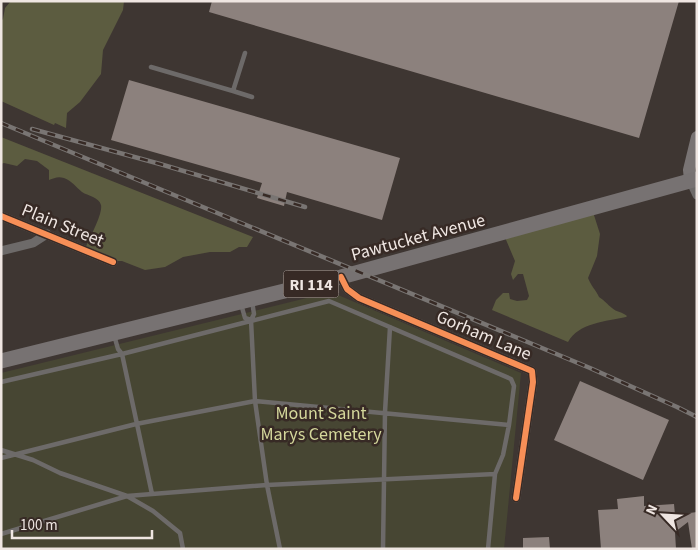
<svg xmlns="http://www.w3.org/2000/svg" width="698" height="550" font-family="'Source Sans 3',sans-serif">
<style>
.green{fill:#474633}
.forest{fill:#5c5c40}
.building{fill:#8c817d}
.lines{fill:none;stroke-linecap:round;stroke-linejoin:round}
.lane{stroke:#6d6a69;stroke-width:4.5}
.street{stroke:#6d6a69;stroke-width:9}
.secondary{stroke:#797474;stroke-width:12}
.primary{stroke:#777272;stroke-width:15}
.rail-casing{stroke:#797573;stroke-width:4.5}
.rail{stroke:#372a25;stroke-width:2.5;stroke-dasharray:8;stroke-linecap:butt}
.cycleway-casing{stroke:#372a25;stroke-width:9}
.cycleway{stroke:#f78f57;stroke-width:6}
.labels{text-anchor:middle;stroke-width:5;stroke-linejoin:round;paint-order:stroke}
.shield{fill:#372a25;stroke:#b8aea9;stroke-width:1}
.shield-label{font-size:16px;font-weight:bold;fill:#efe6e2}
.street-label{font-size:18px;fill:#efe6e2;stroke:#372a25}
.park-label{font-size:18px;fill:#d4d79b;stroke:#372a25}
</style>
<rect width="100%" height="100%" fill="#3e3632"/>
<!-- green -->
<path class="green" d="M 331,292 L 521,373 L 504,549 L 1,549 L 1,373 Z"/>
<!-- forest -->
<path class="forest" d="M 11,1 L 124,1 L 123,10 L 103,50 L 101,74 L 80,102 L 67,113 L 66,128 L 55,123 L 54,125 L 1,101 L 1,21 L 3,19 L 5,8 Z
M 1,137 L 253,237 L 247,247 L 239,247 L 230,252 L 210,252 L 183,257 L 165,267 L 145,270 L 122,261 L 114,261 L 85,249 C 89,239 103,214 101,205 C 99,197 88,196 82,192 C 76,187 72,181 64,178 C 58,176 54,178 49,180 L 49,170 L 37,161 L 25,159 L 17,166 L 4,163 L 1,164 Z
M 593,212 L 600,234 L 597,256 L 588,278 C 591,286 596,290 599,297 C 605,301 607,304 612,308 C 616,312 623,312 627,316 L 626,317 C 607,321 578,323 568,342 L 492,310 L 496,300 L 503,293 L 509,293 L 510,299 L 517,301 L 527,300 L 529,296 L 523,274 L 518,274 L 513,280 L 511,274 L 515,261 L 504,235 Z"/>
<!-- building -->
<path class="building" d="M 212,1 L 679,1 L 639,138 L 209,12 Z
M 129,80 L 400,158 L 382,220 L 287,192 L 284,206 L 257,198 L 262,183 L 111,140 Z
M 580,381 L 669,420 L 643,480 L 554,440 Z
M 644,496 L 644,506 L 674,504 L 675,515 L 697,512 L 697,549 L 692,549 L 688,522 L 675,532 L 676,549 L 601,549 L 598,510 L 618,509 L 617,499 Z
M 549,537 L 550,549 L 523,549 L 523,538 Z"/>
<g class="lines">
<!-- lane -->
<path class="lane" d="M 151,67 L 233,91 L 245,53
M 233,91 L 252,97
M 252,301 L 254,314 L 251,320 L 255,401 L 267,485 L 280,549
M 241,304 L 245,318 L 251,320
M 114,335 L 118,349 L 122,354 L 152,494
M 1,382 L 122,354 L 329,301 L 511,379 L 514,386 L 509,425 L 503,455 L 495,474 L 488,549
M 1,450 L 33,460 L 60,473 L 127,496 L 153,511 L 180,533 L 183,549
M 1,458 L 136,424 L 255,401 L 509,425
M 1,534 L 127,496 L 267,485 L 495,474
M 383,549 L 385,412 L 390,327"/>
<!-- street -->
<path class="street" d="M 690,180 L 697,195
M 1,216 L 113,262
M 1,251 L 33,243 L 47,234
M 341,277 L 347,289 L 359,298 L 532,371 L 533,382 L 516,498"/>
<!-- secondary -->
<path class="secondary" d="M 690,180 L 689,170 L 697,137"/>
<!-- primary -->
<path class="primary" d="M 1,361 L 341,277 L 697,179"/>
<defs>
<path id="rail" d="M 1,123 L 590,368 L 677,407 L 697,417
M 32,129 L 160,164 L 305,207"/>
</defs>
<!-- rail casing -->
<use href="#rail" class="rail-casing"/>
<!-- rail -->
<use href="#rail" class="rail"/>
<defs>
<path id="cycleway" d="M 1,216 L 113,262
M 341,277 L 347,289 L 359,298 L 532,371 L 533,382 L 516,498"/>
</defs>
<!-- cycleway casing -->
<use href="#cycleway" class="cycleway-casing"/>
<!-- cycleway -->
<use href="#cycleway" class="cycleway"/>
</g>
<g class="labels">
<!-- shield labels -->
<rect class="shield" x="283.5" y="270.5" width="55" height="27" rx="4"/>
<g class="shield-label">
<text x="311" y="290">RI 114</text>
</g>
<!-- street labels -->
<g class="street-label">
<text transform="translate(63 225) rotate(22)" y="6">Plain Street</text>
<text transform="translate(418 237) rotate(-15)" y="6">Pawtucket Avenue</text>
<text transform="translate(484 335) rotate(23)" y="6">Gorham Lane</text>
</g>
<!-- park labels -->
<g class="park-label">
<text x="321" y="419">Mount Saint<tspan x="321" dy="21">Marys Cemetery</tspan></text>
</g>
</g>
<!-- border -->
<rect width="698" height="550" fill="none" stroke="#efe6e2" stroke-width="5"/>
<!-- north arrow -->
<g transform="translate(663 515) rotate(295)" stroke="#372a25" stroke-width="4" paint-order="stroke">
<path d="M0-4L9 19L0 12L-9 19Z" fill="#efe6e2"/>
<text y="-8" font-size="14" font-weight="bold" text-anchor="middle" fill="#efe6e2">N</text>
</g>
<!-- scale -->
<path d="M12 530v8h140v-8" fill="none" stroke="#efe6e2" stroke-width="2.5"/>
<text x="20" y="530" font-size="15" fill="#efe6e2" stroke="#372a25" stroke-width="4" paint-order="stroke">100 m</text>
</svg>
